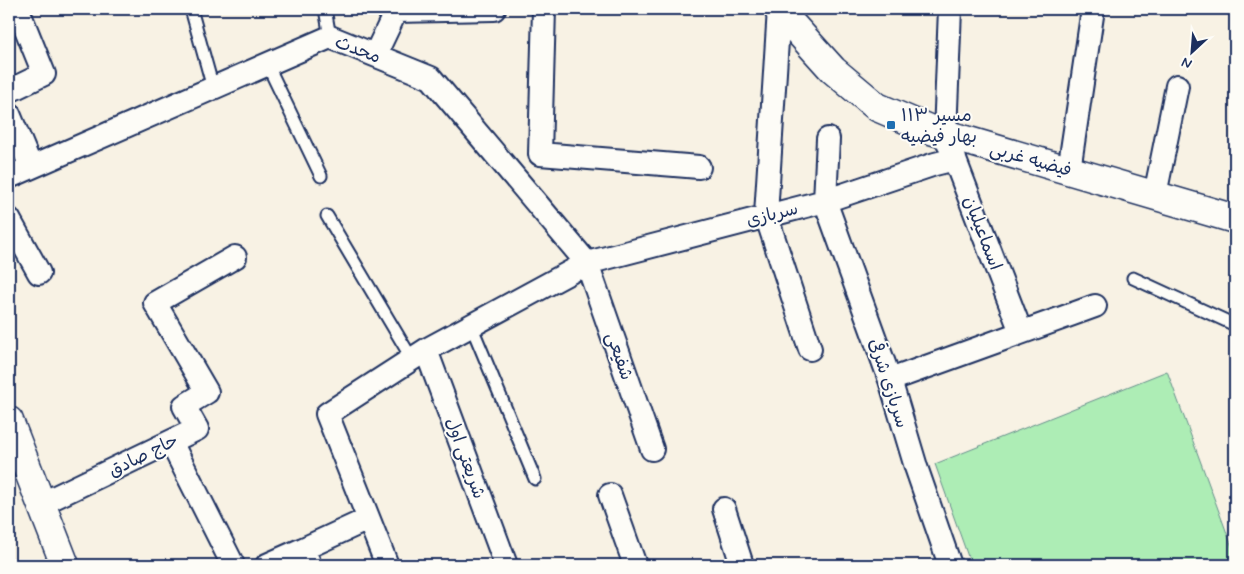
<svg xmlns="http://www.w3.org/2000/svg" width="1244" height="574" font-family="Mynerve,'Playpen Sans Arabic',sans-serif">
<style>
.green{fill:#adedb5;stroke:#648e8a}
.lines{fill:none;stroke-linecap:round;stroke-linejoin:round}
.lane-casing{stroke:#1b2f5e;stroke-width:15}
.street-casing{stroke:#1b2f5e;stroke-width:26}
.secondary-casing{stroke:#1b2f5e;stroke-width:31}
.lane{stroke:#fdfcf7;stroke-width:11}
.street{stroke:#fdfcf7;stroke-width:22}
.secondary{stroke:#fdfcf7;stroke-width:28}
.poi-dot{fill:#1f6fb2;stroke:#fdfcf7;stroke-width:2}
.labels{text-anchor:middle;stroke-width:4;stroke-linejoin:round;paint-order:stroke}
.street-label{font-size:18px;fill:#1b2f5e;stroke:#fdfcf7}
.poi-label{font-size:18px;fill:#1b2f5e;stroke:#fdfcf7;text-anchor:start}
</style>
<rect width="100%" height="100%" fill="#f8f2e4"/>
<filter id="ink" filterUnits="userSpaceOnUse"><feTurbulence type="fractalNoise" baseFrequency=".02" numOctaves="2"/><feDisplacementMap in="SourceGraphic" scale="10" xChannelSelector="R" yChannelSelector="G"/><feConvolveMatrix kernelMatrix="1 2 1 2 8 2 1 2 1" color-interpolation-filters="sRGB"/></filter>
<g filter="url(#ink)">
<!-- green -->
<path class="green" d="M 1167,371 L 1235,555 L 1235,561 L 1218,565 L 971,565 L 935,464 Z"/>
<g class="lines">
<defs>
<path id="lane" d="M 191,9 L 213,88
M 325,9 L 330,37
M 267,64 L 321,176
M 327,216 L 412,359
M 1133,278 L 1235,325
M 471,325 L 535,479"/>
<path id="street" d="M 544,9 L 540,154 L 699,167
M 779,9 L 766,215 L 810,349
M 950,9 L 945,134 L 1021,332
M 375,55 L 396,11 L 494,9
M 9,91 L 44,74 L 19,12
M 9,114 L 31,167
M 828,139 L 825,201 L 890,380 L 916,467 L 950,565
M 1069,170 L 1093,9
M 9,177 L 330,37 L 431,78 L 587,263 L 652,449
M 1155,195 L 1177,86
M 9,219 L 39,273
M 426,350 L 506,565
M 890,380 L 1095,306
M 171,442 L 233,565
M 610,495 L 635,565
M 41,504 L 197,429 L 184,406 L 207,392 L 155,303 L 235,257
M 724,509 L 742,565
M 303,549 L 368,519
M 267,565 L 303,549 L 310,565
M 387,565 L 327,414 L 426,350 L 587,263 L 825,201 L 935,164 L 955,159"/>
<path id="secondary" d="M 778,9 L 833,70 L 877,107 L 931,130 L 1235,219
M 9,421 L 65,565"/>
</defs>
<!-- lane casing -->
<use href="#lane" class="lane-casing"/>
<!-- street casing -->
<use href="#street" class="street-casing"/>
<!-- secondary casing -->
<use href="#secondary" class="secondary-casing"/>
<!-- lane -->
<use href="#lane" class="lane"/>
<!-- street -->
<use href="#street" class="street"/>
<!-- secondary -->
<use href="#secondary" class="secondary"/>
</g>
</g>
<!-- markers -->
<rect class="poi-dot" x="886" y="120" width="10" height="10" rx="2.5"/>
<g class="labels">
<!-- street labels -->
<g class="street-label">
<text transform="translate(358 49) rotate(21)" y="6">محدث</text>
<text transform="translate(1031 159) rotate(16)" y="6">فیضیه غربی</text>
<text transform="translate(772 214) rotate(-14)" y="6">سربازی</text>
<text transform="translate(983 233) rotate(69)" y="6">اسماعیلیان</text>
<text transform="translate(620 356) rotate(71)" y="6">شفیعی</text>
<text transform="translate(889 383) rotate(72)" y="6">سربازی شرقی</text>
<text transform="translate(143 455) rotate(-26)" y="6">حاج صادق</text>
<text transform="translate(466 458) rotate(70)" y="6">شریعتی اول</text>
</g>
<!-- poi labels -->
<g class="poi-label">
<text x="901" y="121">مسیر ۱۱۳<tspan x="901" dy="21">بهار فیضیه</tspan></text>
</g>
</g>
<!-- margin -->
<rect width="1244" height="574" fill="none" stroke="#fdfcf7" stroke-width="30"/>
<rect x="15" y="15" width="1214" height="544" fill="none" stroke="#1b2f5e" stroke-width="2" filter="url(#ink)"/>
<!-- north arrow -->
<g transform="translate(1192 52) rotate(206)" stroke="#fdfcf7" stroke-width="4" paint-order="stroke">
<path d="M0-4L9 19L0 12L-9 19Z" fill="#1b2f5e"/>
<text y="-8" font-size="14" font-weight="bold" text-anchor="middle" fill="#1b2f5e">N</text>
</g>
</svg>
